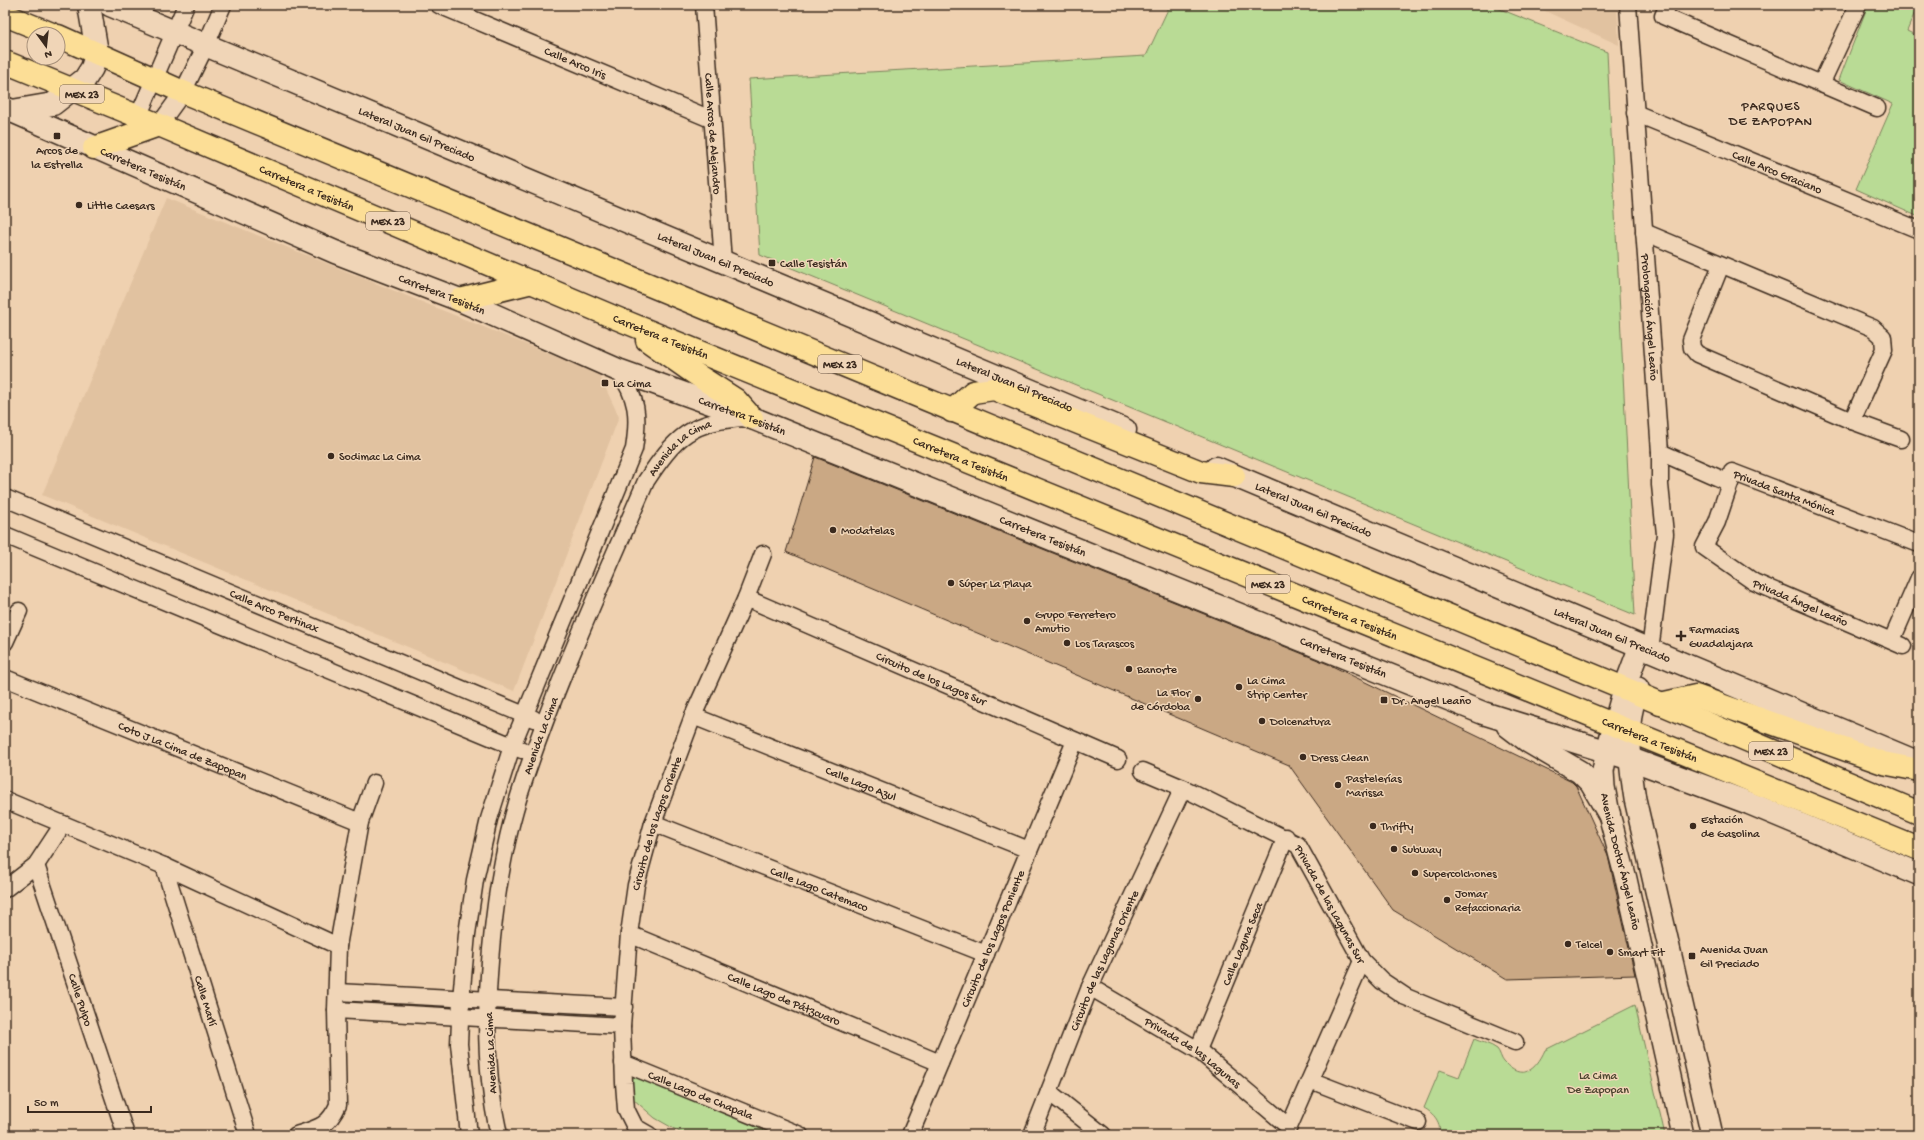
<svg xmlns="http://www.w3.org/2000/svg" width="1924" height="1140" font-family="'Gochi Hand',sans-serif">
<style>
.built{fill:#e1c2a0}
.green{fill:#b9db95;stroke:#7a825a}
.building{fill:#caa884;stroke:#3b2a1e}
.lines{fill:none;stroke-linecap:round;stroke-linejoin:round}
.minor-casing{stroke:#3b2a1e;stroke-width:19}
.tertiary-casing{stroke:#3b2a1e;stroke-width:24}
.secondary-casing{stroke:#3b2a1e;stroke-width:25}
.primary-casing{stroke:#3b2a1e;stroke-width:25}
.minor{stroke:#f0d5b7;stroke-width:16}
.tertiary{stroke:#f0d5b7;stroke-width:21}
.secondary{stroke:#f0d5b7;stroke-width:22}
.primary{stroke:#fcde96;stroke-width:22}
.poi-dot{fill:#3b2a1e;stroke:#f0d5b7;stroke-width:1.5}
.labels{text-anchor:middle;stroke-width:3;stroke-linejoin:round;paint-order:stroke}
.shield{fill:#f0d5b7;stroke:#715d4c;stroke-width:1}
.shield-label{font-size:11px;font-weight:bold;fill:#3b2a1e}
.street-label{font-size:12px;fill:#3b2a1e;stroke:#f0d5b7}
.poi-label{font-size:12px;fill:#3b2a1e;stroke:#f0d5b7;text-anchor:start}
.park-label{font-size:12px;fill:#4e4530;stroke:#f0d5b7}
.neighbourhood-label{font-size:13px;letter-spacing:1px;fill:#3b2a1e;stroke:#f0d5b7}
</style>
<rect width="100%" height="100%" fill="#efd1b0"/>
<filter id="ink" filterUnits="userSpaceOnUse"><feTurbulence type="fractalNoise" baseFrequency=".025" numOctaves="2"/><feDisplacementMap in="SourceGraphic" scale="8" xChannelSelector="R" yChannelSelector="G"/><feConvolveMatrix kernelMatrix="1 2 1 2 8 2 1 2 1" color-interpolation-filters="sRGB"/></filter>
<g filter="url(#ink)">
<!-- built -->
<path class="built" d="M 1532,5 L 1617,5 L 1619,45 Z
M 166,198 L 599,374 L 619,417 L 514,691 L 42,495 Z"/>
<!-- green -->
<path class="green" d="M 1170,5 L 1490,5 L 1607,52 L 1635,615 L 760,255 L 749,79 L 1146,56 Z
M 1868,5 L 1918,5 L 1907,31 L 1919,37 L 1919,217 L 1856,189 L 1893,104 L 1839,80 Z
M 1635,1005 L 1665,1135 L 1438,1135 C 1443,1123 1433,1113 1424,1108 L 1440,1070 L 1459,1077 L 1474,1039 C 1480,1042 1491,1044 1497,1049 C 1500,1052 1501,1059 1504,1062 C 1522,1082 1536,1070 1545,1050 Z
M 623,1063 L 800,1135 L 685,1135 L 655,1118 L 632,1098 Z"/>
<!-- building -->
<path class="building" d="M 815,457 L 1328,664 L 1572,782 L 1576,786 L 1608,856 L 1635,975 L 1507,979 L 1393,910 L 1289,765 L 786,552 Z"/>
<g class="lines">
<defs>
<g id="minor">
<path id="s1" d="M 439,5 L 713,120"/>
<path id="s2" d="M 704,5 L 723,262"/>
<path id="s3" d="M 1628,5 L 1660,452 L 1660,485 L 1665,534 L 1650,650"/>
<path d="M 1668,5 L 1663,16 L 1877,108"/>
<path d="M 1821,84 L 1858,5"/>
<path id="s4" d="M 1635,113 L 1919,230"/>
<path d="M 138,117 L 186,5"/>
<path d="M 159,125 L 183,92 L 206,45 L 223,5"/>
<path d="M 1644,232 L 1873,328 L 1883,337 L 1884,350 L 1852,421"/>
<path d="M 1721,265 L 1691,340 L 1692,348 L 1697,354 L 1852,421 L 1901,439"/>
<path id="s5" d="M 1660,452 L 1730,483 L 1732,472 L 1919,544"/>
<path id="s6" d="M 1730,483 L 1717,522 L 1704,547 L 1754,582 L 1903,646"/>
<path id="s7" d="M 5,498 L 534,719"/>
<path d="M 5,535 L 522,750"/>
<path id="s8" d="M 746,598 L 1118,759"/>
<path d="M 1892,640 L 1919,578"/>
<path d="M 5,642 L 19,611"/>
<path id="s9" d="M 5,678 L 360,822"/>
<path id="s10" d="M 693,716 L 1029,850"/>
<path id="s11" d="M 1143,771 L 1183,788 L 1298,845 L 1362,961 L 1382,981 L 1406,997 L 1515,1042"/>
<path d="M 5,800 L 164,866 L 338,946"/>
<path id="s12" d="M 653,823 L 986,954"/>
<path id="s13" d="M 36,865 L 126,1135"/>
<path id="s14" d="M 164,866 L 248,1135"/>
<path d="M 5,889 L 36,865 L 63,824"/>
<path id="s15" d="M 629,934 L 940,1063"/>
<path id="s16" d="M 1090,987 L 1198,1050 L 1289,1127 L 1362,961"/>
<path d="M 337,992 L 624,1007"/>
<path d="M 336,1010 L 622,1026"/>
<path id="s17" d="M 1198,1050 L 1286,837"/>
<path id="s18" d="M 623,1063 L 800,1135"/>
<path d="M 1310,1080 L 1418,1122"/>
<path d="M 1049,1092 L 1103,1135"/>
<path d="M 296,1135 C 318,1128 328,1127 338,1105 L 336,1010 L 338,946 L 360,822 L 374,783"/>
<path d="M 469,1135 L 459,1044 L 461,999 L 467,934 L 475,880 L 489,819 L 512,746 L 634,449 C 639,416 638,398 618,370"/>
<path id="s19" d="M 499,1135 C 487,1083 485,1028 489,975 C 493,914 501,854 519,796 C 553,689 602,584 646,481 C 675,437 692,420 746,418"/>
<path id="s20" d="M 649,1135 L 635,1127 L 626,1109 L 624,1083 L 622,1026 L 629,934 L 636,885 L 653,823 L 693,716 L 746,598 L 763,554"/>
<path id="s21" d="M 910,1135 L 1075,741"/>
<path id="s22" d="M 1032,1135 L 1090,987 L 1183,788"/>
</g>
<g id="tertiary">
<path id="s23" d="M 1640,646 L 1624,689 L 1607,750 L 1603,771 L 1604,787 L 1609,814 L 1626,879 L 1683,1135"/>
<path d="M 1638,688 C 1624,727 1629,760 1635,799 L 1712,1135"/>
</g>
<g id="secondary">
<path id="s24" d="M 110,5 L 1125,430"/>
<path id="s25" d="M 5,108 L 335,252 L 460,300 L 618,370 L 752,418 L 1483,713 L 1628,758 L 1749,803 L 1919,874"/>
<path d="M 12,111 L 53,104 L 85,79 L 92,68 L 97,52 L 89,5"/>
<path id="s26" d="M 1216,468 L 1919,763"/>
<path d="M 1508,726 L 1529,742 L 1580,772 L 1591,783 L 1609,814"/>
</g>
<g id="primary">
<path d="M 5,15 L 52,34"/>
<path d="M 58,36 L 183,92 L 1636,693 L 1919,813"/>
<path id="s27" d="M 5,62 L 159,125 L 616,318 L 1919,849"/>
<path d="M 94,148 L 159,125"/>
<path d="M 460,300 L 532,282"/>
<path d="M 647,340 L 694,373 L 736,400 L 752,418"/>
<path d="M 952,411 L 973,392 L 994,389 L 1201,472 L 1234,476"/>
<path d="M 1660,704 L 1696,696 L 1883,763 L 1919,770"/>
</g>
</defs>
<!-- minor casing -->
<use href="#minor" class="minor-casing"/>
<!-- tertiary casing -->
<use href="#tertiary" class="tertiary-casing"/>
<!-- secondary casing -->
<use href="#secondary" class="secondary-casing"/>
<!-- primary casing -->
<use href="#primary" class="primary-casing"/>
<!-- minor -->
<use href="#minor" class="minor"/>
<!-- tertiary -->
<use href="#tertiary" class="tertiary"/>
<!-- secondary -->
<use href="#secondary" class="secondary"/>
<!-- primary -->
<use href="#primary" class="primary"/>
</g>
</g>
<!-- markers -->
<g class="poi-dot">
<rect x="53" y="132" width="8" height="8" rx="2"/>
<circle cx="79" cy="205" r="4"/>
<rect x="768" y="259" width="8" height="8" rx="2"/>
<rect x="601" y="379" width="8" height="8" rx="2"/>
<circle cx="331" cy="456" r="4"/>
<circle cx="833" cy="530" r="4"/>
<circle cx="951" cy="583" r="4"/>
<circle cx="1027" cy="621" r="4"/>
<path d="M1679 630h4v4h4v4h-4v4h-4v-4h-4v-4h4z"/>
<circle cx="1067" cy="643" r="4"/>
<circle cx="1129" cy="669" r="4"/>
<circle cx="1239" cy="687" r="4"/>
<circle cx="1198" cy="699" r="4"/>
<rect x="1380" y="696" width="8" height="8" rx="2"/>
<circle cx="1262" cy="721" r="4"/>
<circle cx="1303" cy="757" r="4"/>
<circle cx="1338" cy="785" r="4"/>
<circle cx="1373" cy="826" r="4"/>
<circle cx="1693" cy="826" r="4"/>
<circle cx="1394" cy="849" r="4"/>
<circle cx="1415" cy="873" r="4"/>
<circle cx="1447" cy="900" r="4"/>
<circle cx="1568" cy="944" r="4"/>
<circle cx="1610" cy="952" r="4"/>
<rect x="1688" y="952" width="8" height="8" rx="2"/>
</g>
<g class="labels">
<!-- shield labels -->
<g class="shield">
<rect x="60" y="85" width="44" height="18" rx="3"/>
<rect x="366" y="212" width="44" height="18" rx="3"/>
<rect x="818" y="355" width="44" height="18" rx="3"/>
<rect x="1246" y="575" width="44" height="18" rx="3"/>
<rect x="1749" y="742" width="44" height="18" rx="3"/>
</g>
<g class="shield-label">
<text x="82" y="98">MEX 23</text>
<text x="388" y="225">MEX 23</text>
<text x="840" y="368">MEX 23</text>
<text x="1268" y="588">MEX 23</text>
<text x="1771" y="755">MEX 23</text>
</g>
<!-- street labels -->
<g class="street-label">
<text dy="4" stroke="none"><textPath href="#s1" startOffset="148">Calle Arco Iris</textPath></text>
<text dy="4" stroke="none"><textPath href="#s24" startOffset="333">Lateral Juan Gil Preciado</textPath></text>
<text dy="4" stroke="none"><textPath href="#s2" startOffset="129">Calle Arcos de Alejandro</textPath></text>
<text dy="4" stroke="none"><textPath href="#s25" startOffset="151">Carretera Tesistán</textPath></text>
<text dy="4" stroke="none"><textPath href="#s4" startOffset="154">Calle Arco Graciano</textPath></text>
<text dy="4" stroke="none"><textPath href="#s27" startOffset="327">Carretera a Tesistán</textPath></text>
<text dy="4" stroke="none"><textPath href="#s24" startOffset="657">Lateral Juan Gil Preciado</textPath></text>
<text dy="4" stroke="none"><textPath href="#s25" startOffset="475">Carretera Tesistán</textPath></text>
<text dy="4" stroke="none"><textPath href="#s3" startOffset="313">Prolongación Ángel Leaño</textPath></text>
<text dy="4" stroke="none"><textPath href="#s27" startOffset="711">Carretera a Tesistán</textPath></text>
<text dy="4" stroke="none"><textPath href="#s24" startOffset="981">Lateral Juan Gil Preciado</textPath></text>
<text dy="4" stroke="none"><textPath href="#s25" startOffset="799">Carretera Tesistán</textPath></text>
<text dy="4" stroke="none"><textPath href="#s19" startOffset="731">Avenida La Cima</textPath></text>
<text dy="4" stroke="none"><textPath href="#s27" startOffset="1035">Carretera a Tesistán</textPath></text>
<text dy="4" stroke="none"><textPath href="#s5" startOffset="144">Privada Santa Mónica</textPath></text>
<text dy="4" stroke="none"><textPath href="#s26" startOffset="106">Lateral Juan Gil Preciado</textPath></text>
<text dy="4" stroke="none"><textPath href="#s25" startOffset="1123">Carretera Tesistán</textPath></text>
<text dy="4" stroke="none"><textPath href="#s6" startOffset="181">Privada Ángel Leaño</textPath></text>
<text dy="4" stroke="none"><textPath href="#s7" startOffset="292">Calle Arco Pertinax</textPath></text>
<text dy="4" stroke="none"><textPath href="#s27" startOffset="1455">Carretera a Tesistán</textPath></text>
<text dy="4" stroke="none"><textPath href="#s26" startOffset="430">Lateral Juan Gil Preciado</textPath></text>
<text dy="4" stroke="none"><textPath href="#s25" startOffset="1447">Carretera Tesistán</textPath></text>
<text dy="4" stroke="none"><textPath href="#s8" startOffset="202">Circuito de los Lagos Sur</textPath></text>
<text dy="4" stroke="none"><textPath href="#s19" startOffset="407">Avenida La Cima</textPath></text>
<text dy="4" stroke="none"><textPath href="#s27" startOffset="1779">Carretera a Tesistán</textPath></text>
<text dy="4" stroke="none"><textPath href="#s9" startOffset="192">Coto J La Cima de Zapopan</textPath></text>
<text dy="4" stroke="none"><textPath href="#s10" startOffset="181">Calle Lago Azul</textPath></text>
<text dy="4" stroke="none"><textPath href="#s20" startOffset="326">Circuito de los Lagos Oriente</textPath></text>
<text dy="4" stroke="none"><textPath href="#s23" startOffset="223">Avenida Doctor Ángel Leaño</textPath></text>
<text dy="4" stroke="none"><textPath href="#s12" startOffset="179">Calle Lago Catemaco</textPath></text>
<text dy="4" stroke="none"><textPath href="#s11" startOffset="239">Privada de las Lagunas Sur</textPath></text>
<text dy="4" stroke="none"><textPath href="#s21" startOffset="213">Circuito de los Lagos Poniente</textPath></text>
<text dy="4" stroke="none"><textPath href="#s17" startOffset="115">Calle Laguna Seca</textPath></text>
<text dy="4" stroke="none"><textPath href="#s22" startOffset="189">Circuito de las Lagunas Oriente</textPath></text>
<text dy="4" stroke="none"><textPath href="#s15" startOffset="168">Calle Lago de Pátzcuaro</textPath></text>
<text dy="4" stroke="none"><textPath href="#s13" startOffset="142">Calle Pulpo</textPath></text>
<text dy="4" stroke="none"><textPath href="#s14" startOffset="141">Calle Marlí</textPath></text>
<text transform="translate(490 1053) rotate(-93)" y="4">Avenida La Cima</text>
<text dy="4" stroke="none"><textPath href="#s16" startOffset="122">Privada de las Lagunas</textPath></text>
<text dy="4" stroke="none"><textPath href="#s18" startOffset="84">Calle Lago de Chapala</textPath></text>
</g>
<!-- poi labels -->
<g class="poi-label">
<text x="57" y="154" text-anchor="middle">Arcos de<tspan x="57" dy="14">la Estrella</tspan></text>
<text x="87" y="209">Little Caesars</text>
<text x="780" y="267">Calle Tesistán</text>
<text x="613" y="387">La Cima</text>
<text x="339" y="460">Sodimac La Cima</text>
<text x="841" y="534">Modatelas</text>
<text x="959" y="587">Súper La Playa</text>
<text x="1035" y="618">Grupo Ferretero<tspan x="1035" dy="14">Amutio</tspan></text>
<text x="1689" y="633">Farmacias<tspan x="1689" dy="14">Guadalajara</tspan></text>
<text x="1075" y="647">Los Tarascos</text>
<text x="1137" y="673">Banorte</text>
<text x="1247" y="684">La Cima<tspan x="1247" dy="14">Strip Center</tspan></text>
<text x="1190" y="696" text-anchor="end">La Flor<tspan x="1190" dy="14">de Córdoba</tspan></text>
<text x="1392" y="704">Dr. Angel Leaño</text>
<text x="1270" y="725">Dolcenatura</text>
<text x="1311" y="761">Dress Clean</text>
<text x="1346" y="782">Pastelerías<tspan x="1346" dy="14">Marissa</tspan></text>
<text x="1701" y="823">Estación<tspan x="1701" dy="14">de Gasolina</tspan></text>
<text x="1381" y="830">Thrifty</text>
<text x="1402" y="853">Subway</text>
<text x="1423" y="877">Supercolchones</text>
<text x="1455" y="897">Jomar<tspan x="1455" dy="14">Refaccionaria</tspan></text>
<text x="1576" y="948">Telcel</text>
<text x="1700" y="953">Avenida Juan<tspan x="1700" dy="14">Gil Preciado</tspan></text>
<text x="1618" y="956">Smart Fit</text>
</g>
<!-- park labels -->
<g class="park-label">
<text x="1598" y="1079">La Cima<tspan x="1598" dy="14">De Zapopan</tspan></text>
</g>
<!-- neighbourhood labels -->
<g class="neighbourhood-label">
<text x="1771" y="110">PARQUES<tspan x="1771" dy="15">DE ZAPOPAN</tspan></text>
</g>
</g>
<!-- margin -->
<rect width="1924" height="1140" fill="none" stroke="#f0d5b7" stroke-width="20"/>
<rect x="10" y="10" width="1904" height="1120" fill="none" stroke="#3b2a1e" stroke-width="1.5" filter="url(#ink)"/>
<!-- north arrow -->
<g transform="translate(46 46) rotate(165)"><circle r="19" fill="#f0d5b7" stroke="#a8917a"/>
<path d="M0-3L7 15L0 10L-7 15Z" fill="#3b2a1e"/>
<text y="-6" font-size="11" font-weight="bold" text-anchor="middle" fill="#3b2a1e">N</text>
</g>
<!-- scale -->
<path d="M28 1106v6h123v-6" fill="none" stroke="#3b2a1e" stroke-width="2"/>
<text x="34" y="1106" font-size="12" fill="#3b2a1e" stroke="#f0d5b7" stroke-width="3" paint-order="stroke">50 m</text>
</svg>
